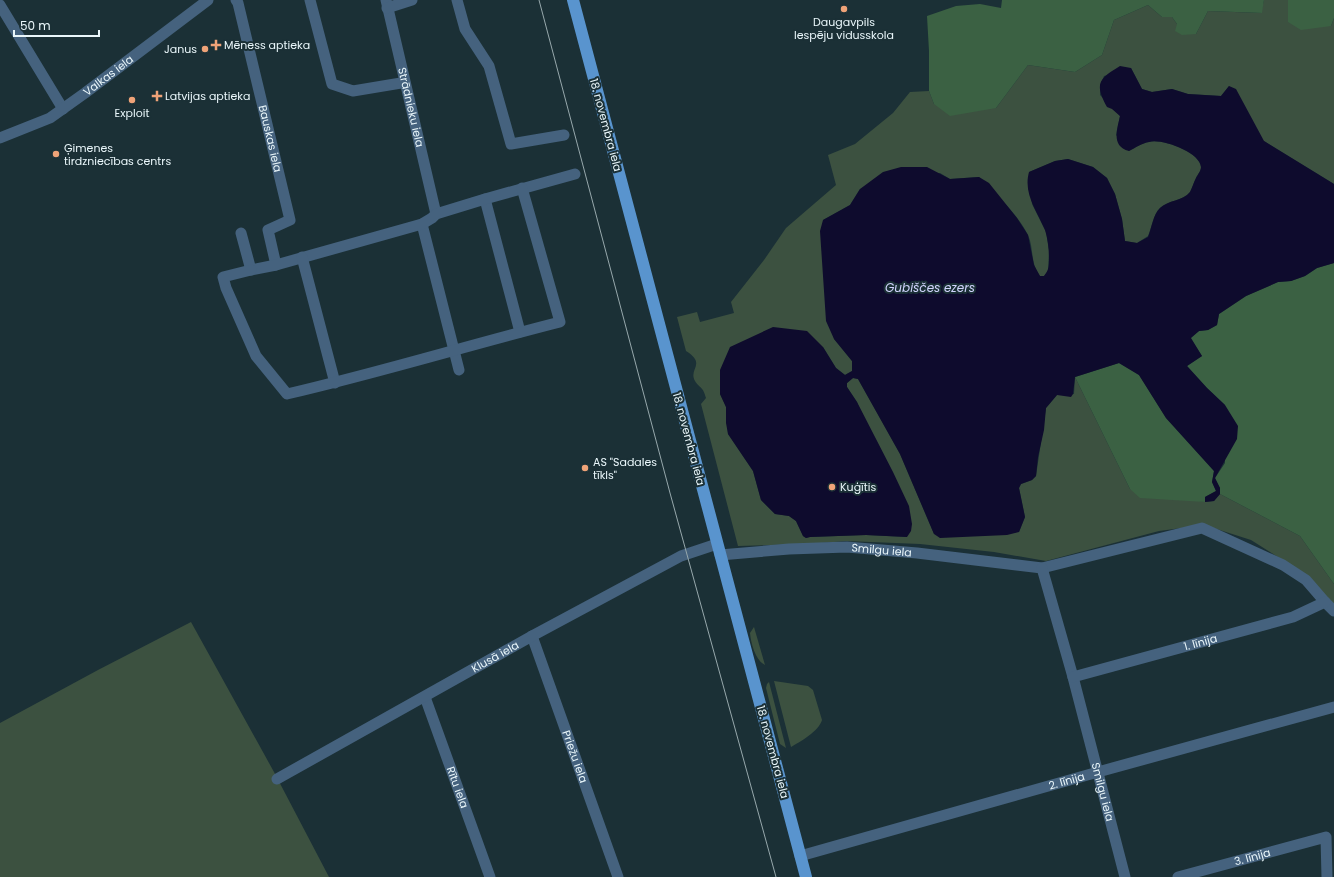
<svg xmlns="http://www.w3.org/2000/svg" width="1334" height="877" font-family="Poppins,sans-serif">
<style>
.green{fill:#3c5140}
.forest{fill:#3b6143}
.water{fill:#0e0b2d}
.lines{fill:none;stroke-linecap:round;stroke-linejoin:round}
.minor{stroke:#45627e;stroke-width:11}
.major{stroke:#5994ce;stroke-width:12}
.tram{stroke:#97a8ac;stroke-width:1}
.poi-dot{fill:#efa378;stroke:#1b3036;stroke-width:1.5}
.labels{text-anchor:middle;stroke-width:4;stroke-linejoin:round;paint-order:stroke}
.poi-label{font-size:11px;fill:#eaf7fb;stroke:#1b3036;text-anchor:start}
.street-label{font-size:11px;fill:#eaf7fb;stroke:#1b3036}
.water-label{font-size:12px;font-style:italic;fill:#d1d4fd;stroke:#1b3036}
</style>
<rect width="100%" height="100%" fill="#1b3036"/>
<!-- green -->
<path class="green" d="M 1264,0 L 1288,0 L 1288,22 L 1331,26 L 1334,18 L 1334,184 L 1264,141 L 1248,134 L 1229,86 L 1221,96 L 1188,94 L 1172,89 L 1152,92 L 1142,89 L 1131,68 L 1104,76 L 1100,86 L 1100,95 L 1120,116 L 1116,135 L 1129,151 C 1135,148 1142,143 1149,142 C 1161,138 1200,152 1201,167 C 1201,171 1198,174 1196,178 C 1194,182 1192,188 1190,192 C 1183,201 1168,200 1160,208 C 1153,215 1152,227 1148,236 L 1137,243 L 1125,241 L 1122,219 L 1115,194 L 1107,178 L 1093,167 L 1068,159 L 1055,161 L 1029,172 L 1032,204 L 1046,232 L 1049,251 L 1048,271 L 1044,276 L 1040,276 C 1030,263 1034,248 1028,235 C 1017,213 996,195 979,177 L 950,179 L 940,173 L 860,189 L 850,205 L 823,220 L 834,339 L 852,361 L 852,371 L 845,375 L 836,368 L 823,347 L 720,394 L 726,407 L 728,434 L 753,471 L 761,500 L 775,514 L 789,516 L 796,521 L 803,536 L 806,538 L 810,537 L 866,535 L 907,537 L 857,402 L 847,387 L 847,383 L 853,378 L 858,379 L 900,454 L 934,534 L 1019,532 L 1025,517 L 1019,488 L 1021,484 L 1032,480 L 1036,476 L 1046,408 L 1057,395 L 1074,394 L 1075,377 L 1130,489 L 1205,502 L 1214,501 L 1220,494 L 1300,536 L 1334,584 L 1334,605 L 1306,575 L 1251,540 L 1204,525 L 1159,531 L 1046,561 L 994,552 L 920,544 L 846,541 L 810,544 L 738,546 L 701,404 L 706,398 C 703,386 700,389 695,381 C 688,369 707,364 686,351 L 677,317 L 697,312 L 700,322 L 734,313 L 731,302 L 764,260 L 786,228 L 836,185 L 828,155 L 855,144 L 893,113 L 910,92 L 929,91 L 934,104 L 996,108 L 1028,65 L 1075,72 L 1102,55 L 1114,20 L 1148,5 L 1162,17 L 1172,17 L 1177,24 L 1196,34 L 1208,11 L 1261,13 Z
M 191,622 L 274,772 L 329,877 L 0,877 L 0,723 L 98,670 Z
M 754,627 L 765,665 C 755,660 751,643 750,633 Z
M 774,681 L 808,686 L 813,690 L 822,720 C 819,731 800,742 791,747 Z
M 769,682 L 786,748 L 780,744 L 766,688 L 767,684 Z"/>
<!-- forest -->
<path class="forest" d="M 1002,0 L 1264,0 L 1262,13 L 1208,11 L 1196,34 L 1182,35 L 1175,31 L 1177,24 L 1172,17 L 1162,17 L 1148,5 L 1114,20 L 1102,55 L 1075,72 L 1028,65 L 996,108 L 950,116 L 934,104 L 929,91 L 929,51 L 927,16 L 956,6 L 980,4 L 1001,8 Z
M 1288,0 L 1334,0 L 1334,18 L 1331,26 L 1301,30 L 1288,22 Z
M 1334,263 L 1334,584 L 1300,536 L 1220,494 L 1220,488 L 1215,478 L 1225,463 L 1225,405 L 1207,388 L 1187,366 L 1202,356 L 1190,338 L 1199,331 L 1208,330 L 1217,325 L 1219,314 L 1246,296 L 1278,282 L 1291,281 L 1305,276 L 1317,268 Z
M 1119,363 L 1139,375 L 1166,418 L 1214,471 L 1212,482 L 1216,491 L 1205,497 L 1205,502 L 1140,498 L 1130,489 L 1075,377 Z"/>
<!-- water -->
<path class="water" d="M 1120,66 L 1131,68 L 1142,89 L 1152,92 L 1172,89 L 1188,94 L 1221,96 L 1229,86 L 1236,89 L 1264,141 L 1334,184 L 1334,263 L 1317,268 L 1305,276 L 1291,281 L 1278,282 L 1246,296 L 1219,314 L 1217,325 L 1208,330 L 1199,331 L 1191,338 L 1202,356 L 1187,366 L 1207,388 L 1225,405 L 1238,426 L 1237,439 L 1215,478 L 1220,488 L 1220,494 L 1214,501 L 1205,502 L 1205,497 L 1216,491 L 1212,482 L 1214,471 L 1166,418 L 1139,375 L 1119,363 L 1075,377 L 1073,394 L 1071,397 L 1057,395 L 1046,408 L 1044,430 L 1038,457 L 1036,476 L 1032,480 L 1021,484 L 1019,488 L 1025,517 L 1019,532 L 1007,535 L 940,538 L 934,534 L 900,454 L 858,379 L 853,378 L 847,383 L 847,387 L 857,402 L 893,472 L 909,506 L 912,524 L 911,531 L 907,537 L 866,535 L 810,537 L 806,538 L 803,536 L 796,521 L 789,516 L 775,514 L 761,500 L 753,471 L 728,434 L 726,423 L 726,407 L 720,394 L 720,370 L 730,347 L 773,327 L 807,331 L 823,347 L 836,368 L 845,375 L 852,371 L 852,361 L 834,339 L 826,321 L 820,231 L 823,220 L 850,205 L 860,189 L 883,172 L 901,167 L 927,167 L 950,179 L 979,177 L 989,183 L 1017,218 L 1028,235 L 1034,265 L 1040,276 L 1044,276 C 1049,270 1049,266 1049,258 C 1049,250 1048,239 1045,230 C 1037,211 1023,194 1029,172 L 1055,161 L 1068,159 L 1093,167 L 1107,178 L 1115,194 L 1122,219 L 1125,241 L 1137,243 L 1148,237 C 1152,227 1153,215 1160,208 C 1168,200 1183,201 1190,192 C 1192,188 1194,182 1196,178 C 1198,174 1201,171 1201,167 C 1200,152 1161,138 1149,142 C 1142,143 1135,148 1129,151 C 1111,146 1117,130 1120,116 L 1112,109 L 1107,107 C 1094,83 1099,79 1120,66 Z"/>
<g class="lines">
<!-- minor -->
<g class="minor">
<path id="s1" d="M 236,0 L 238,3 L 290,220 L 268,230 L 276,265"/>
<path d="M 310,0 L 332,84 L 353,91 L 401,83 L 405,83"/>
<path id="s2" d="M 386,0 L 436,214"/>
<path d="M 457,0 L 465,29 L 489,66 L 511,144 L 564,135"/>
<path d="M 0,5 L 63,109"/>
<path d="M 387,8 L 412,0"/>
<path id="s3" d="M 0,138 L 50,118 L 85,93 L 208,0"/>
<path d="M 485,199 L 520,332"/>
<path d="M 422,224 L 459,370"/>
<path d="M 241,233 L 251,270 L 276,265 L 422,224 L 432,218 L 436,214 L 485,199 L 575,174"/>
<path d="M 302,257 L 335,383"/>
<path d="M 251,270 L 223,277 L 226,288 L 256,356 L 287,394 C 378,373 469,345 560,322 L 522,188"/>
<path id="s4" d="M 720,555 L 789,549 L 847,547 L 917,553 L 1042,568 L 1202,528 L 1283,565 L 1306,580 L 1325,602 L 1334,611"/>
<path id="s5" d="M 1042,568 L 1073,677 L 1125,877"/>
<path id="s6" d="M 532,636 L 618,877"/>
<path id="s7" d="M 1073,677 L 1293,617 L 1325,602"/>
<path id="s8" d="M 425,697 L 490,877"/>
<path id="s9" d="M 277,779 L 532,636 L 681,556 L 717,544"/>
<path id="s10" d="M 800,856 L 1098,772 L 1334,707"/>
<path id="s11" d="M 1178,877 L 1326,837 L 1327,877"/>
</g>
<!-- major -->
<path class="major" d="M 573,0 L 806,877"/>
<!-- tram -->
<path class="tram" d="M 539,0 L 670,493 L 776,877"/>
</g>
<!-- markers -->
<g class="poi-dot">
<circle cx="844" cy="9" r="4"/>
<path d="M214 39h4v4h4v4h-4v4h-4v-4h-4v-4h4z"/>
<circle cx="205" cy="49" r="4"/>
<path d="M155 90h4v4h4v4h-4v4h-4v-4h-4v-4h4z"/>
<circle cx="132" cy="100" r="4"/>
<circle cx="56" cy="154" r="4"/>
<circle cx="585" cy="468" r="4"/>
<circle cx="832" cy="487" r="4"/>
</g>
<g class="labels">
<!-- poi labels -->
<g class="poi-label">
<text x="844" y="26" text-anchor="middle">Daugavpils<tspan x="844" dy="13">Iespēju vidusskola</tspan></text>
<text x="224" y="49">Mēness aptieka</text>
<text x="197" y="53" text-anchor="end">Janus</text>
<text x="165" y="100">Latvijas aptieka</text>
<text x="132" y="117" text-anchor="middle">Exploit</text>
<text x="64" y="152">Ģimenes<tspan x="64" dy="13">tirdzniecības centrs</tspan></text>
<text x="593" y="466">AS "Sadales<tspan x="593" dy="13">tīkls"</tspan></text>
<text x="840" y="491">Kuģītis</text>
</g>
<!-- street labels -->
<g class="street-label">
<text dy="4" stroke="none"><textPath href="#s3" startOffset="126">Valkas iela</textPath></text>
<text dy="4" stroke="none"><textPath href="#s2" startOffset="110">Strādnieku iela</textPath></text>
<text transform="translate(606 125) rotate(75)" y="4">18. novembra iela</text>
<text dy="4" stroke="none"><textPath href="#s1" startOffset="143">Bauskas iela</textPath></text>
<text transform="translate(689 439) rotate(75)" y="4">18. novembra iela</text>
<text dy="4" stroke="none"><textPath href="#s4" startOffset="162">Smilgu iela</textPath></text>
<text dy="4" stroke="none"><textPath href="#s7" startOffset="132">1. līnija</textPath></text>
<text dy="4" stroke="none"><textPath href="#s9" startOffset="250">Klusā iela</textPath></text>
<text transform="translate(773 752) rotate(75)" y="4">18. novembra iela</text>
<text dy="4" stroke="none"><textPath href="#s6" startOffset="128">Priežu iela</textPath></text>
<text dy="4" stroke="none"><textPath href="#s10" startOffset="277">2. līnija</textPath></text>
<text dy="4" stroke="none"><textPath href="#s8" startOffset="96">Rītu iela</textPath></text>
<text dy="4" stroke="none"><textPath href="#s5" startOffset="232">Smilgu iela</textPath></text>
<text dy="4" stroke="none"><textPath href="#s11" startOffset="77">3. līnija</textPath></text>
</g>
<!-- water labels -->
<g class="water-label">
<text x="930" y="292">Gubiščes ezers</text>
</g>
</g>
<!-- scale -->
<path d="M14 30v6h85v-6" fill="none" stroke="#eaf7fb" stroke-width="2"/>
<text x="20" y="30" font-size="12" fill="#eaf7fb" stroke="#1b3036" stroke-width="3" paint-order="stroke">50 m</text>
</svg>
